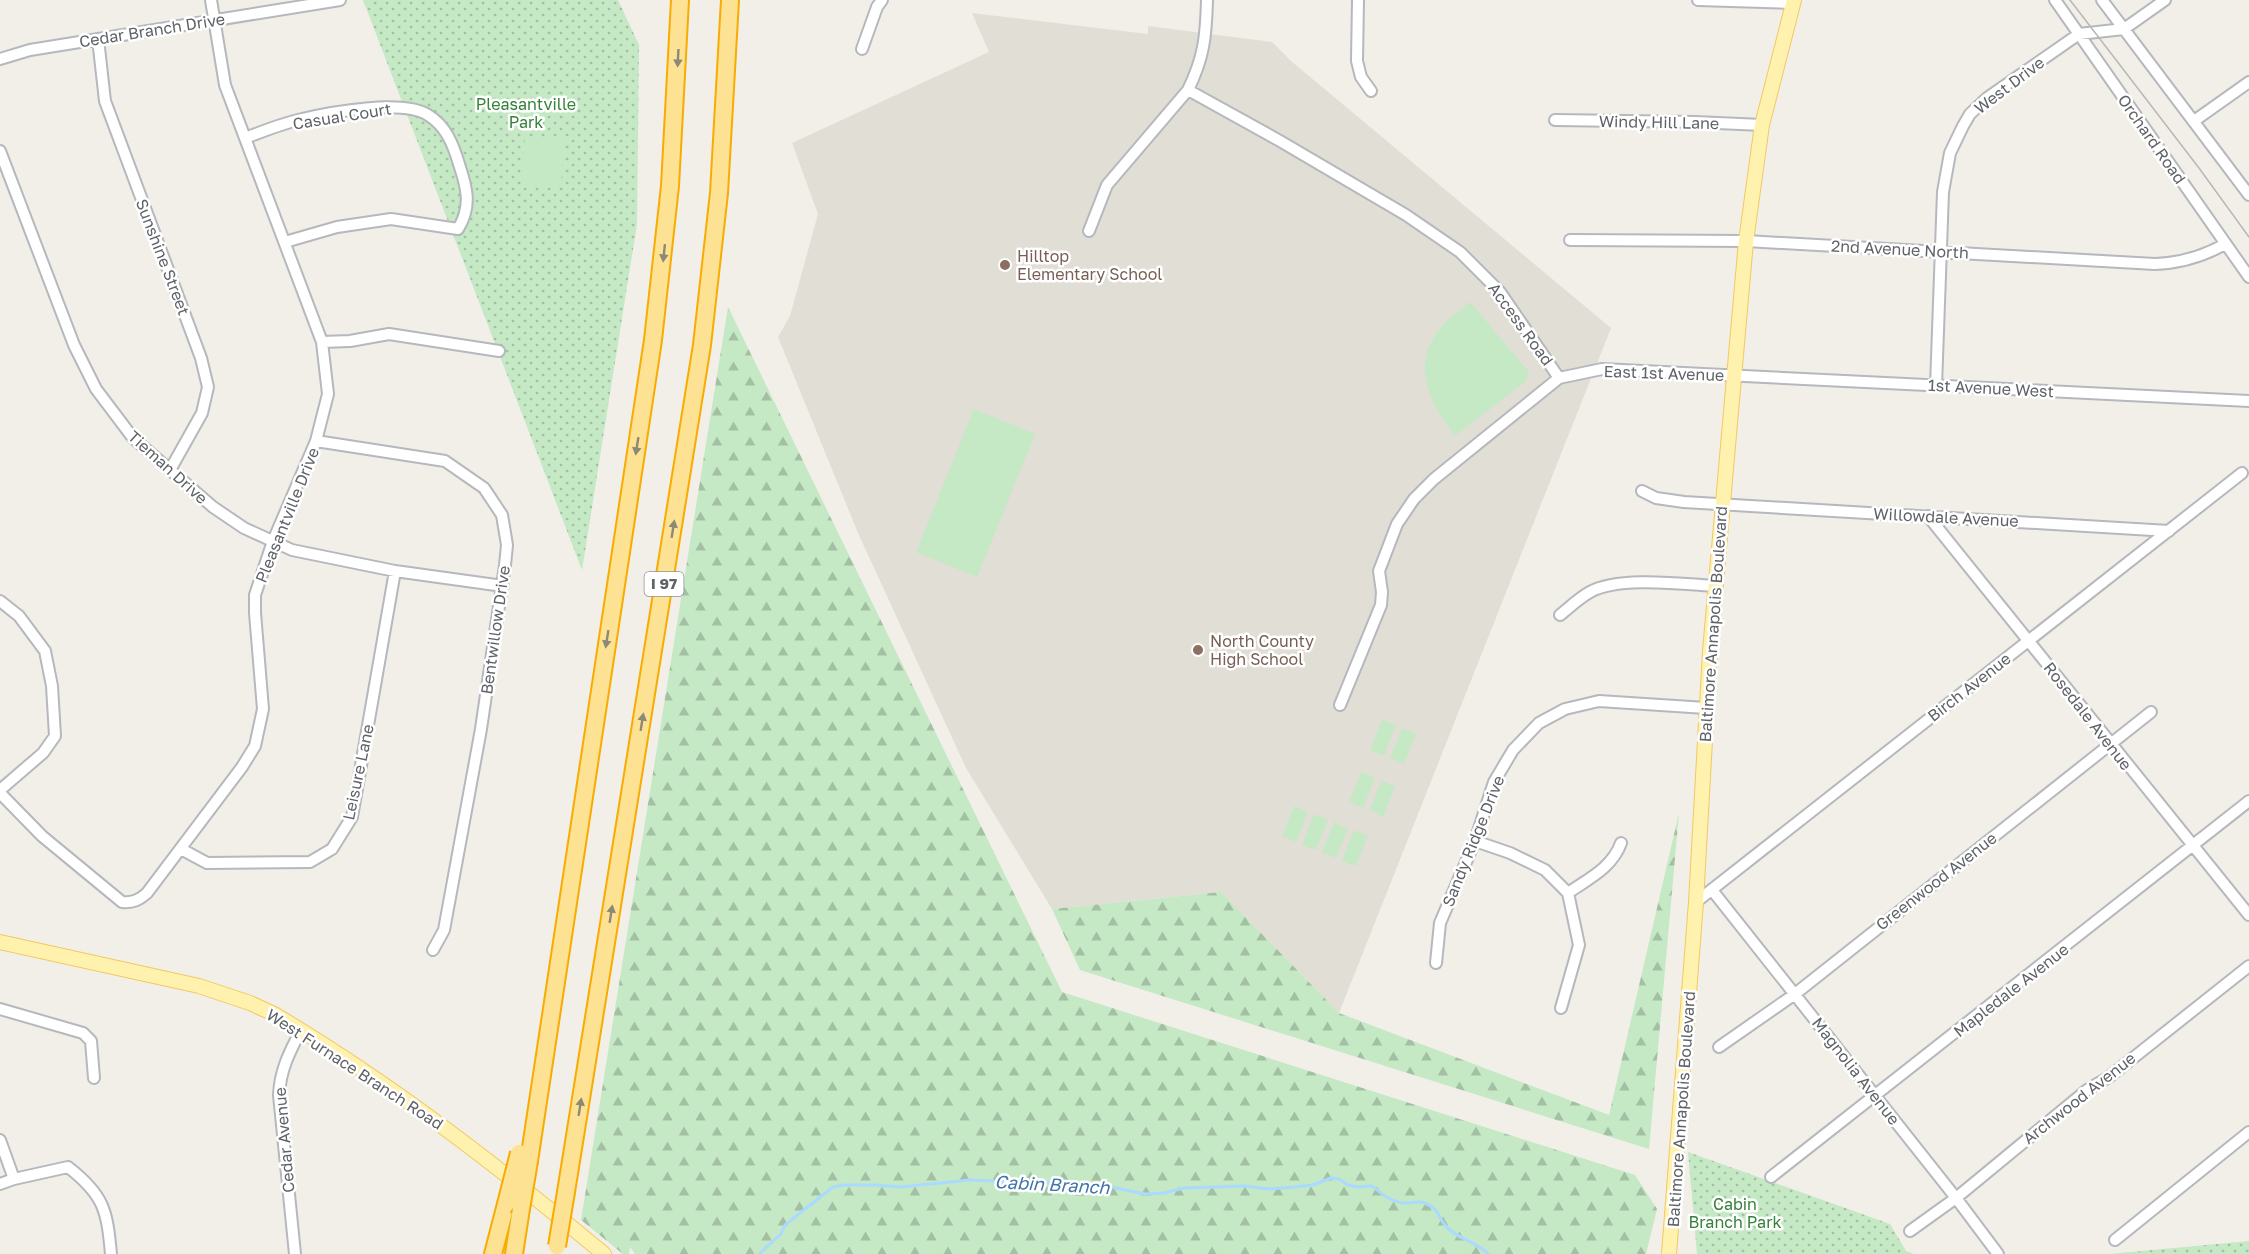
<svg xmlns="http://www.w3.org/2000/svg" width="2249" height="1254" font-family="'Golos Text',sans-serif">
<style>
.education{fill:#e1ded6}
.forest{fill:url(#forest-firs)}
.park{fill:url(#park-dots)}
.pitch{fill:#c5e8c5}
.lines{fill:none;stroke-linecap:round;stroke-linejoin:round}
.stream{stroke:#aadaff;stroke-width:3}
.minor-casing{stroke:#b5b8bc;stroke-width:14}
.major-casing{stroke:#f2c960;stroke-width:16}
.highway-casing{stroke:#f9ab00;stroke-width:20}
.minor{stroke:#fff;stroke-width:10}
.major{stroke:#fff2af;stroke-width:14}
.highway{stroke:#fde293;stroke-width:16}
.tram{stroke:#b6b7b8;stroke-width:1.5}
.highway-bridge-casing{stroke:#f9ab00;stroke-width:20;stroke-linecap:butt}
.highway-bridge{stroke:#fde293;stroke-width:16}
.oneway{fill:#8e8975}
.education-dot{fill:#8d6e63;stroke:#fff;stroke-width:2}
.labels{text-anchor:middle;stroke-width:5;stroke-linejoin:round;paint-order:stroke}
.shield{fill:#fff;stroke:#8f9295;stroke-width:1.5}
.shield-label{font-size:15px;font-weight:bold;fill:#5f6368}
.street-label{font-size:16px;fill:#5f6368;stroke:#fff}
.park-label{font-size:16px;fill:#348238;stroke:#fff}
.education-label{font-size:16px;fill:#785e54;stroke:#fff;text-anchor:start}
.water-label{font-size:18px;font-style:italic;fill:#4174aa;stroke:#fff}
</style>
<defs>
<pattern id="forest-firs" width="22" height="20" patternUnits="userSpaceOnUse" patternTransform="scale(1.5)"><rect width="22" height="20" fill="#c5e8c5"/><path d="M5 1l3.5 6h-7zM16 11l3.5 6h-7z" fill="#a3c0a4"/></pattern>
<pattern id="park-dots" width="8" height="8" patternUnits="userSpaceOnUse" patternTransform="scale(1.5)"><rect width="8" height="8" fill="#c5e8c5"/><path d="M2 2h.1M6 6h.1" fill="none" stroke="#a3c0a4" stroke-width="1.8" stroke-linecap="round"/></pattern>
</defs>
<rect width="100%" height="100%" fill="#f1efe8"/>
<!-- education -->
<path class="education" d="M 972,13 L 1148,34 L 1148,26 L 1272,42 L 1291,61 L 1611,328 L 1339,1013 L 1221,892 L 1052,909 L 966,768 L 858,533 L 778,337 L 790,316 L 818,214 L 792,143 L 989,52 Z"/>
<!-- forest -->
<path class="forest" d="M 728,307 L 1062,992 L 1635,1175 L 1657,1209 L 1646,1254 L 635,1254 L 630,1247 L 629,1254 L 623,1254 L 581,1220 Z
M 1679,813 L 1649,1149 L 1080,970 L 1052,909 L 1221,892 L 1339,1013 L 1609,1115 Z"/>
<!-- park -->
<path class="park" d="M 363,0 L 618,0 L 639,45 L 637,224 L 582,570 Z
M 1688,1152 L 1890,1224 L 1906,1251 L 1914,1254 L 1697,1254 Z
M 2249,1241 L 2249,1254 L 2109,1254 Z"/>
<!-- pitch -->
<path class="pitch" d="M 525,136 L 564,139 L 561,188 L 522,186 Z
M 1470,302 L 1529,372 L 1526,381 L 1455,436 C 1428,400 1408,362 1445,323 C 1453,315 1462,309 1470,302 Z
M 974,409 L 1035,434 L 977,577 L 916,552 Z
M 1382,720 L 1396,725 L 1384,756 L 1370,750 Z
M 1402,728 L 1416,734 L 1404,764 L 1390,758 Z
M 1361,772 L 1375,778 L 1363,808 L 1349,802 Z
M 1381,781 L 1395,786 L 1383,817 L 1370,810 Z
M 1294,806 L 1308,812 L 1296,842 L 1282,836 Z
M 1314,814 L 1328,820 L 1316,850 L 1302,845 Z
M 1334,822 L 1348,829 L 1336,858 L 1322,852 Z
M 1354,830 L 1368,836 L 1356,866 L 1342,861 Z"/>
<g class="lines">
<!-- stream -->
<path class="stream" d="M 759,1254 L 781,1234 L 785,1225 L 833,1187 L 844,1185 L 875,1185 L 900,1187 L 970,1180 L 1040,1183 L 1083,1183 L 1097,1184 L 1145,1194 L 1164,1193 L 1184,1188 L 1243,1186 L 1270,1189 L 1294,1187 L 1313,1185 L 1331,1178 L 1339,1179 L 1348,1185 L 1357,1187 L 1372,1186 C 1383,1195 1393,1204 1409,1203 C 1417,1202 1420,1201 1427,1204 C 1439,1209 1438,1217 1445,1225 C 1456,1239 1476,1241 1488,1254"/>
<defs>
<path id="minor" d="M 1358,0 L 1357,61 L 1361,77 L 1371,91
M 1698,0 L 1793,3
M 2055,0 L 2249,277
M 2102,0 L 2249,195
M 98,39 L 105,101 L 201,358 L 208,387 L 202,413 L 170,470
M 862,49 L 877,7 L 882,0
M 0,59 L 30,50 L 340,0
M 1188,90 C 1204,57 1206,37 1207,0
M 1555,120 L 1695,122 L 1762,125
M 2194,121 L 2249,82
M 245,138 C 264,131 283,123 302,119 C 331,112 403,99 428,115 C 446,126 453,144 459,164 C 467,188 472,206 458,229 L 391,219 L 337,227 L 285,242
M 0,151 L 74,345 L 96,389 L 133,438 L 213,507 L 244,528 L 292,550 L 395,571 L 503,586
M 1089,231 L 1107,185 L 1188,90 L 1280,141 L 1406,215 L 1460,252 L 1500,292 L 1559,378 L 1434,479 L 1414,499 L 1397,524 L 1379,571 L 1382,592 L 1381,605 L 1340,705
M 1570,240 L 1746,241 L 2155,264 C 2181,263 2202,257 2225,244
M 322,342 L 350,341 L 389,334 L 499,351
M 1559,378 L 1602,369 L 2249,401
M 1936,386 L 1943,192 L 1950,153 L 1963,126 L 1970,114 L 1987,98 L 2079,34 L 2124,29 L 2165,0
M 316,441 L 445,461 L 484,488 L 502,515 L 507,545 L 505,565 L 481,729 L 444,930 L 433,950
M 1642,491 L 1656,498 L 1684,502 L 2169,531
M 1928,516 L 2249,915
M 0,601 L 19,616 L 45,651 L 52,686 L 55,736 L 43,753 L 0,790
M 1560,615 C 1570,607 1579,598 1590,592 C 1619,576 1682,584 1715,586
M 0,793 L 42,836 L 122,902 C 133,903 139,900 147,893 L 242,767 L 255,746 L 263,709 L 255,613 L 255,595 L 273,541 L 316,441 L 328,394 L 322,342 L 225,85 L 211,0
M 1475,841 L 1510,853 L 1545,870 L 1568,893 L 1579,945 L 1561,1008
M 181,849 L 207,863 L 310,862 L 332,849 L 352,817 L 395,571
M 1712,890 L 1956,1198 L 1998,1254
M 1568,893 C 1588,879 1612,868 1621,843
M 1696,902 L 2242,473
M 1436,963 L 1440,923 L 1475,841 L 1494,782 L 1513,750 L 1539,723 L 1565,709 L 1599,701 L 1706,708
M 0,1009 L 83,1033 L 91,1041 L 94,1078
M 1719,1047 L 1795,994 L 2151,712
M 0,1140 L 14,1179
M 1771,1177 L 2249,801
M 0,1184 L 14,1179 L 68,1167 C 104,1195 107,1210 111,1254
M 1910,1231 L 1956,1198 L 2087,1090 L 2109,1077 L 2249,966
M 2115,1240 L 2249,1132
M 295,1254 L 279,1095 C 280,1070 290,1051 301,1030"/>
<path id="major" d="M 0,942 L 199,986 L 250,1003 L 274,1014 C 392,1084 499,1167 604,1254
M 1669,1254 L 1696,902 L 1710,651 L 1746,241 L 1762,125 L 1794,0"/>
<path id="highway" d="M 529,1161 L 653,340 L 670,186 L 680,0
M 566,1192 L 702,345 L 719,193 L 730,0
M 493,1254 L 506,1204
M 514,1254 L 520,1215"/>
</defs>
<!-- minor casing -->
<use href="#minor" class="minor-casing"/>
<!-- major casing -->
<use href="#major" class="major-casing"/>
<!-- highway casing -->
<use href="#highway" class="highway-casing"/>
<!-- minor -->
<use href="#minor" class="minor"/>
<!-- major -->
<use href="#major" class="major"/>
<!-- highway -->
<use href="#highway" class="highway"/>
<!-- tram -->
<path class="tram" d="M 2070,0 L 2199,168 L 2249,237"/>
<defs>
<path id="highway-bridge" d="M 506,1204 L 519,1153
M 520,1215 L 529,1161
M 557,1246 L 566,1192"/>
</defs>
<!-- highway-bridge casing -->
<use href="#highway-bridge" class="highway-bridge-casing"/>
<!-- highway-bridge -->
<use href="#highway-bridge" class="highway-bridge"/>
</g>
<!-- one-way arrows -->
<defs><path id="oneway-solid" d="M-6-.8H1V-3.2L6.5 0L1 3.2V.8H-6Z" transform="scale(1.5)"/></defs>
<g class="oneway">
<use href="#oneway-solid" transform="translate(678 58) rotate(93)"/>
<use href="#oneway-solid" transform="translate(664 253) rotate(96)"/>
<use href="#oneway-solid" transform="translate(637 446) rotate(99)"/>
<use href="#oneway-solid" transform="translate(673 529) rotate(-81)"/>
<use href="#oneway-solid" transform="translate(607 639) rotate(99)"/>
<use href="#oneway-solid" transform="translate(642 722) rotate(-81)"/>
<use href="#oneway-solid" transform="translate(611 914) rotate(-81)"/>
<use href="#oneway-solid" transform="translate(580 1107) rotate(-81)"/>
</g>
<!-- markers -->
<g class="education-dot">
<circle cx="1005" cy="265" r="6"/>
<circle cx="1198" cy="650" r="6"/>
</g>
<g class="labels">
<!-- shield labels -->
<rect class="shield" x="644.5" y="572" width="39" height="24" rx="4.5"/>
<g class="shield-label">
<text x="664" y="589">I 97</text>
</g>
<!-- street labels -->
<g class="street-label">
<text transform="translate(152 30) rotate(-9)" y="6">Cedar Branch Drive</text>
<text transform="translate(2009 85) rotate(-37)" y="6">West Drive</text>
<text transform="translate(342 116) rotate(-9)" y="6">Casual Court</text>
<text transform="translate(1659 122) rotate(1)" y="6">Windy Hill Lane</text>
<text transform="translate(2152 139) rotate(55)" y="6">Orchard Road</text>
<text transform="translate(1900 249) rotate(3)" y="6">2nd Avenue North</text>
<text transform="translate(163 257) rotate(69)" y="6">Sunshine Street</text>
<text transform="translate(1521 324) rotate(54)" y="6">Access Road</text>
<text transform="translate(1664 373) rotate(2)" y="6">East 1st Avenue</text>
<text transform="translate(1991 388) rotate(3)" y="6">1st Avenue West</text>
<text transform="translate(168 467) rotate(42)" y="6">Tieman Drive</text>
<text transform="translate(287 515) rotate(-68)" y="6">Pleasantville Drive</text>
<text transform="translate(1946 517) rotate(3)" y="6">Willowdale Avenue</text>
<text transform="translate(1713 624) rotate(-86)" y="6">Baltimore Annapolis Boulevard</text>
<text transform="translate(495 630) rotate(-82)" y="6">Bentwillow Drive</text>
<text transform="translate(1969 687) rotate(-38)" y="6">Birch Avenue</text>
<text transform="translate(2088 716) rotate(52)" y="6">Rosedale Avenue</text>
<text transform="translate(358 772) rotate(-78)" y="6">Leisure Lane</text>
<text transform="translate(1473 841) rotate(-68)" y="6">Sandy Ridge Drive</text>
<text transform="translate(1936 881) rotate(-38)" y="6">Greenwood Avenue</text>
<text transform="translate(2011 990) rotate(-38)" y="6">Mapledale Avenue</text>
<text transform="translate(355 1069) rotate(33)" y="6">West Furnace Branch Road</text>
<text transform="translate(1856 1071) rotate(52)" y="6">Magnolia Avenue</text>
<text transform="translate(2079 1098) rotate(-38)" y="6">Archwood Avenue</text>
<text transform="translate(1681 1109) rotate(-86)" y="6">Baltimore Annapolis Boulevard</text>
<text transform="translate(284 1140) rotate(-95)" y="6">Cedar Avenue</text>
</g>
<!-- park labels -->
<g class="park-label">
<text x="526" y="110">Pleasantville<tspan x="526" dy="18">Park</tspan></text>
<text x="1735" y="1210">Cabin<tspan x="1735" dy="18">Branch Park</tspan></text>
</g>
<!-- education labels -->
<g class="education-label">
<text x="1017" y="262">Hilltop<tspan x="1017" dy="18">Elementary School</tspan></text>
<text x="1210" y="647">North County<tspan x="1210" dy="18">High School</tspan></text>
</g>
<!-- water labels -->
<g class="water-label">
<text transform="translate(1052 1185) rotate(3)" y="6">Cabin Branch</text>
</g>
</g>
</svg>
